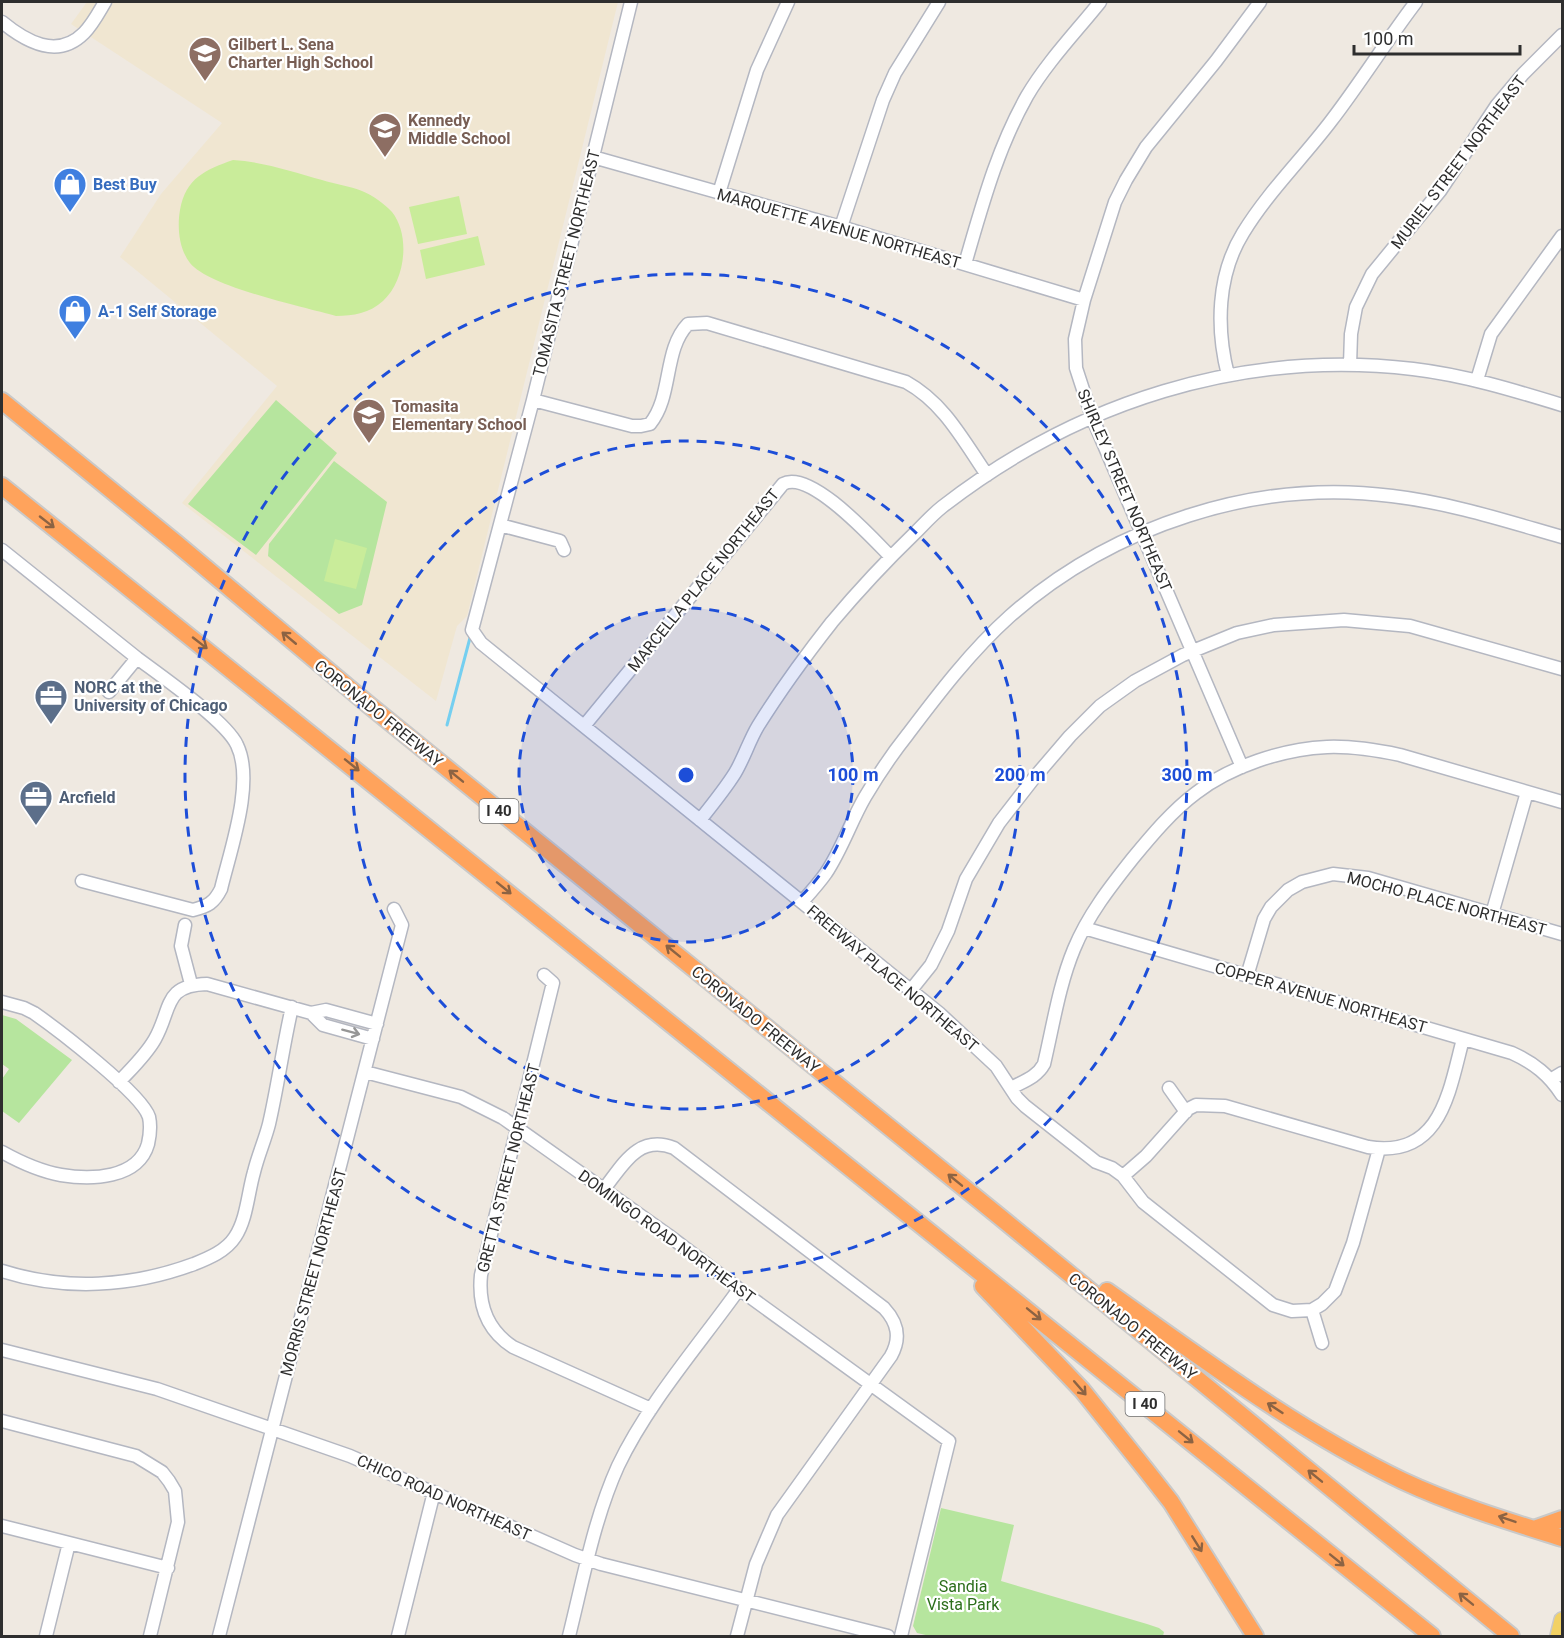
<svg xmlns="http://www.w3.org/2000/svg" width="1564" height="1638" font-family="Roboto,sans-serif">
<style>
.education{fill:#f0e6d1}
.green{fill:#b6e59e}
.pitch{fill:#c9ec9a}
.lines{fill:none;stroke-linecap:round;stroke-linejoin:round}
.stream{stroke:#75cff0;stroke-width:3}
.minor-casing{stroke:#b4b7c1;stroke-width:15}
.major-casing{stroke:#c9c9c9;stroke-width:18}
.highway-casing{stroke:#c9c9c9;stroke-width:20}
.minor{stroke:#fff;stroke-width:12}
.major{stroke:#f2d163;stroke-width:15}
.highway{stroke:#ffa35c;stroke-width:16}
.oneway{stroke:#8c6343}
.oneway2{stroke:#969696}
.ring{fill:none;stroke:#1d4ed8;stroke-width:3;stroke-dasharray:10 8}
.labels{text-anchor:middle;stroke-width:4.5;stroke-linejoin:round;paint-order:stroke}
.shield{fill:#fff;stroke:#6d6d6d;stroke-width:1.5}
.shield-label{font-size:15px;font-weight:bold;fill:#2e2e2e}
.education-label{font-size:16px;font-weight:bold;fill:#785e54;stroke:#fff;text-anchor:start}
.street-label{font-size:16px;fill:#2e2e2e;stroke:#fff}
.shop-label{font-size:16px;font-weight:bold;fill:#366cbe;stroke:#fff;text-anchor:start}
.service-label{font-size:16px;font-weight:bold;fill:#4e5e75;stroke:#fff;text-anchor:start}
.park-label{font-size:16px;fill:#2c6e1b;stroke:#fff}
.centre{fill:#1d4ed8;stroke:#fff;stroke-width:3}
.ring-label{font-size:18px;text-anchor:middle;font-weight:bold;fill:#1d4ed8;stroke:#fff;stroke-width:4.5;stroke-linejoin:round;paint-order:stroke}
</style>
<rect width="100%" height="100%" fill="#efe9e1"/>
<!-- education -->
<path class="education" d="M 87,2 L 618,2 L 467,616 L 457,626 L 436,701 L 182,503 L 277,386 L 120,257 L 161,194 L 222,123 L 71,24 Z"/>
<!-- green -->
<path class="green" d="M 276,400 L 337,453 L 256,555 L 188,504 Z
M 334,461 L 387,502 L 362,605 L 339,614 L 268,556 L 269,544 Z
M 2,1015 L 16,1019 L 72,1060 L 19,1123 L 2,1111 L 2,1079 L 9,1069 L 2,1064 Z
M 941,1508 L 1014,1525 L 1001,1581 L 1147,1624 L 1159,1628 L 1164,1632 L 1163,1636 L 930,1636 L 917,1633 L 913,1626 Z"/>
<!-- pitch -->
<path class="pitch" d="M 233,160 C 264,162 293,172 322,180 C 335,184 350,186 362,191 C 372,195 385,204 392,212 C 411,236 405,281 383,301 C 370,313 353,316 336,316 C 304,307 209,287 190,263 C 179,249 177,227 180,210 C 186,178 205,170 233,160 Z
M 459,196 L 467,234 L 418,244 L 409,207 Z
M 478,236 L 485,265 L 426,279 L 420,250 Z
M 335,539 L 367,548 L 356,589 L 324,581 Z"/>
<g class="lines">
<!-- stream -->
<path class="stream" d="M 447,725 L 471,634"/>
<defs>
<path id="minor" d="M 631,2 L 533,400 L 472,630 L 481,643 L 939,1013 L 996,1066 L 1017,1098 L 1025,1106 L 1096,1162 L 1112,1168 L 1123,1176 L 1143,1202 L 1273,1305 L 1292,1311 L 1312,1310 L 1322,1304 L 1335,1291 L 1353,1243 L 1379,1149
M 2,22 C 25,41 57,60 84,33 C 93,24 99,12 105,2
M 593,157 L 841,227 L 1084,300
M 719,193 L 757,70 L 788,2
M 841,227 L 883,100 L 895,73 L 939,2
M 965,264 C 982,206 997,149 1027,96 C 1047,62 1076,32 1100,2
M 1350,365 L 1351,334 L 1356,307 L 1372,274 L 1440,191 L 1497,105 L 1523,74 L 1562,35
M 1228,375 C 1216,328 1217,275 1243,233 C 1268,192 1303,158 1331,121 C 1361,82 1387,40 1416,2
M 1477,380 L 1491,334 L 1562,236
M 533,400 L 632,426 L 641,426 L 650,424 C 673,396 663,350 688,324 L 707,323 L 906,382 C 944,403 963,440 987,475
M 500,525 L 560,541 L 564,550
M 2,550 L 137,658 L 109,692
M 584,726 L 783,484 C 810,469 872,538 890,556
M 1242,767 L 1092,417 L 1076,368 L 1075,339 L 1084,300 L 1115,202 L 1126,180 L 1146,147 L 1216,61 L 1260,2
M 700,820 C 712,805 725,789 735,773 C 744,758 749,741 758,726 C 781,689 806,655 832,622 C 858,591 886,561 915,533 C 924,524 932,515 942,507 C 1077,402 1242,349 1413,369 C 1464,375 1513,390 1562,405
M 82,881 L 193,910 C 208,906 214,903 221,889 C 230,851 255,782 237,745 C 226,721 161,676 137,658
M 802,902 C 810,893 819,883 826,873 C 842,849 851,821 865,797 C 878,775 892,754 908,734 C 939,693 971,651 1010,616 C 1112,526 1257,478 1392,496 C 1451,503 1506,521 1562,537
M 1492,914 L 1527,792
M 185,925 L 181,946 L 191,984
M 1084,928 L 1512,1053 C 1534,1063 1549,1075 1562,1095
M 544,975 L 553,983 L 481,1275 C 478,1305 487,1330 513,1347 L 651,1409
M 1247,976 L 1264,919 L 1271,907 L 1288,890 L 1302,882 L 1333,874 L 1368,878 L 1562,934
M 911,990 L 931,965 L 948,931 L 966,879 L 999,823 L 1034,778 L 1070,736 L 1100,706 L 1135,681 L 1183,655 L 1237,633 L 1274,625 L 1344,620 L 1410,626 L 1562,669
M 2,1002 L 24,1008 L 34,1013 C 57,1029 142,1094 149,1117 C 151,1126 150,1135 148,1144 C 138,1179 91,1180 61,1175 C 39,1171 20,1162 2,1152
M 311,1013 L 323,1025 L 373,1039
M 365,1072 L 461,1097 L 503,1118 L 668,1235 L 739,1289 L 949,1441 L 901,1636
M 1552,1079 L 1562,1073
M 119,1082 C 132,1068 146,1055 155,1039 C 172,1009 163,985 207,984 L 311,1013 L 326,1010 L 377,1024
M 1011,1088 C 1024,1081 1037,1077 1044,1064 C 1053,1026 1059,985 1074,949 C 1088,915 1110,887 1133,858 C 1152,835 1172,811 1196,793 C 1231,766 1283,749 1327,747 C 1351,746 1376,750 1400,755 L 1562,802
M 1169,1088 L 1186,1112
M 1123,1176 L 1146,1156 L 1188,1109 L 1196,1105 L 1225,1106 L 1368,1147 C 1441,1159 1449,1092 1463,1039
M 604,1189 C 623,1165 638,1134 674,1148 L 884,1308 C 898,1323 901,1338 891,1356 L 777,1515 L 756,1564 L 737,1636
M 2,1271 C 65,1291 132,1287 194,1264 C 209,1258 226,1251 235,1237 C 247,1219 248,1192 254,1172 C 258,1155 265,1140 269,1124 C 278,1085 283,1046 292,1007
M 1312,1310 L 1322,1343
M 2,1350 L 157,1389 L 350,1456 L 575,1555 L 601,1564 L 888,1636
M 2,1421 L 136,1456 L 162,1472 L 169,1481 L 175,1491 L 178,1522 L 150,1636
M 2,1526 L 168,1568
M 46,1636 L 69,1543
M 219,1636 L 402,925 L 394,909
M 398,1636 L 434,1492
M 569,1636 C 583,1580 594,1519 618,1466 C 648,1403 699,1345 739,1289"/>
<path id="major" d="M 1558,1636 L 1562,1620"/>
<path id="highway" d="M 2,401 L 176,543 L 369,705 L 1000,1217 L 1511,1636
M 2,486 C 481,867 957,1251 1432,1636
M 983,1286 L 1082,1390 L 1146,1470 L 1171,1502 L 1255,1636
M 1107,1291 C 1203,1359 1297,1430 1403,1481 C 1452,1504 1511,1522 1562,1538
M 1534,1529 L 1562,1519"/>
</defs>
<!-- minor casing -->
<use href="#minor" class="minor-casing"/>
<!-- major casing -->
<use href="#major" class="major-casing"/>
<!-- highway casing -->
<use href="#highway" class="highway-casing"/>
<!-- minor -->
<use href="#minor" class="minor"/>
<!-- major -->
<use href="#major" class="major"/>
<!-- highway -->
<use href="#highway" class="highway"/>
</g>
<!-- one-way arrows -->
<defs><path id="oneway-shaft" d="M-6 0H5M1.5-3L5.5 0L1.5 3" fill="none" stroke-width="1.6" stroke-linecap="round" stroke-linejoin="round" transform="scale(1.5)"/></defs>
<g class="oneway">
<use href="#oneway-shaft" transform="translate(47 522) rotate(38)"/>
<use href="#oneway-shaft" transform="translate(289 638) rotate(-140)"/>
<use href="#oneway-shaft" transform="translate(200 643) rotate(38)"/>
<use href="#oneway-shaft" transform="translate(352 765) rotate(39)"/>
<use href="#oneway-shaft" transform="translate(456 776) rotate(-141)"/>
<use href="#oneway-shaft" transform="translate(504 888) rotate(39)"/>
<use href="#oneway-shaft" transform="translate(673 951) rotate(-141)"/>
<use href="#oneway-shaft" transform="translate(955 1180) rotate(-141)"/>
<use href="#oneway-shaft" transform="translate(1034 1314) rotate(39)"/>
<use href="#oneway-shaft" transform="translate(1080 1388) rotate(49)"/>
<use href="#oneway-shaft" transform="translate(1275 1408) rotate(-147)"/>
<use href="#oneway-shaft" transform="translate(1186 1437) rotate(39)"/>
<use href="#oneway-shaft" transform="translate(1315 1476) rotate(-141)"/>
<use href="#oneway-shaft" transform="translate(1507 1519) rotate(-161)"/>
<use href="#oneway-shaft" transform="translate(1197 1544) rotate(58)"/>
<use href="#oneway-shaft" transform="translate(1337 1560) rotate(39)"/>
<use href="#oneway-shaft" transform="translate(1466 1599) rotate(-141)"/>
</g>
<use class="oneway2" href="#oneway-shaft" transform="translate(351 1032) rotate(15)"/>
<!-- distance rings -->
<circle cx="686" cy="775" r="167" fill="#1d4ed8" fill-opacity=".12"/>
<g class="ring">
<circle cx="686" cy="775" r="167"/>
<circle cx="686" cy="775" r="334"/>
<circle cx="686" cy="775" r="501"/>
</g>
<!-- icons -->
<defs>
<symbol id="school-pin" viewBox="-11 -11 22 30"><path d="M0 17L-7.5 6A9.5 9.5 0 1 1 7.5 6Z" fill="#8d6e63" stroke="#fff"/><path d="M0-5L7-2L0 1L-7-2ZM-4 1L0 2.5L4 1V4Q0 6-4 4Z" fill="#fff"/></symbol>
<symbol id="shop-pin" viewBox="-11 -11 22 30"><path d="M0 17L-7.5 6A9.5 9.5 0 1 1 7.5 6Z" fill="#3f7fe0" stroke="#fff"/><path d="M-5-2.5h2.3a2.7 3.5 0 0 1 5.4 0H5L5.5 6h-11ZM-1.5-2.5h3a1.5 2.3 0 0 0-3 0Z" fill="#fff"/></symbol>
<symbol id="office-pin" viewBox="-11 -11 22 30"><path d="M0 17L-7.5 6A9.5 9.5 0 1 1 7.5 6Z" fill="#5c6f8a" stroke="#fff"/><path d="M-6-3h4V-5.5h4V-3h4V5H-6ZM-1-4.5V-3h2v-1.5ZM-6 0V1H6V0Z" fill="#fff"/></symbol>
</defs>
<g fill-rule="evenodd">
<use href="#school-pin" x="186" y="34" width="38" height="52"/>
<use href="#school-pin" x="366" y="110" width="38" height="52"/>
<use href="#shop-pin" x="51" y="165" width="38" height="52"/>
<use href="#shop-pin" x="56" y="292" width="38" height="52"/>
<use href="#school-pin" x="350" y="396" width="38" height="52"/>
<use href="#office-pin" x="32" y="677" width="38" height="52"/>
<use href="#office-pin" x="17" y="778" width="38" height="52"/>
</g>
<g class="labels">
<!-- shield labels -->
<g class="shield">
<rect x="479.5" y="799" width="39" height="24" rx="4.5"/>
<rect x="1125.5" y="1392" width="39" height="24" rx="4.5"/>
</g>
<g class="shield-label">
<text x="499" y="816">I 40</text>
<text x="1145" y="1409">I 40</text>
</g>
<!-- education labels -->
<g class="education-label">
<text x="228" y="50">Gilbert L. Sena<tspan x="228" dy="18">Charter High School</tspan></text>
<text x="408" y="126">Kennedy<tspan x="408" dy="18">Middle School</tspan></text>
<text x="392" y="412">Tomasita<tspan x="392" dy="18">Elementary School</tspan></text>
</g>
<!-- street labels -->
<g class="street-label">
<text transform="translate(1458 162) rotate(-53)" y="6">MURIEL STREET NORTHEAST</text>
<text transform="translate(839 228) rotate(16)" y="6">MARQUETTE AVENUE NORTHEAST</text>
<text transform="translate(566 263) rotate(-76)" y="6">TOMASITA STREET NORTHEAST</text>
<text transform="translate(1125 490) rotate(67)" y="6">SHIRLEY STREET NORTHEAST</text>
<text transform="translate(703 580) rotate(-51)" y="6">MARCELLA PLACE NORTHEAST</text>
<text transform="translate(379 713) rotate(39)" y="6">CORONADO FREEWAY</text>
<text transform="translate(1447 903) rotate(15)" y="6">MOCHO PLACE NORTHEAST</text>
<text transform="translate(893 978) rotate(40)" y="6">FREEWAY PLACE NORTHEAST</text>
<text transform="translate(1321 997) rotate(16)" y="6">COPPER AVENUE NORTHEAST</text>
<text transform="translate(756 1019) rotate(39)" y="6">CORONADO FREEWAY</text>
<text transform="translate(508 1168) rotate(-76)" y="6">GRETTA STREET NORTHEAST</text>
<text transform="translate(667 1236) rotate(36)" y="6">DOMINGO ROAD NORTHEAST</text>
<text transform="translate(313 1272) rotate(-75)" y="6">MORRIS STREET NORTHEAST</text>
<text transform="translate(1133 1326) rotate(39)" y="6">CORONADO FREEWAY</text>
<text transform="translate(444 1497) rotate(24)" y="6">CHICO ROAD NORTHEAST</text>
</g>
<!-- shop labels -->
<g class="shop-label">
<text x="93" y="190">Best Buy</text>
<text x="98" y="317">A-1 Self Storage</text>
</g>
<!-- service labels -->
<g class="service-label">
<text x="74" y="693">NORC at the<tspan x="74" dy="18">University of Chicago</tspan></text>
<text x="59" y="803">Arcfield</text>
</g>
<!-- park labels -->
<g class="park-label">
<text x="963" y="1592">Sandia<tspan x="963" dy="18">Vista Park</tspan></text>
</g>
</g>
<circle cx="686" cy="775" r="9" class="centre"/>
<g class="ring-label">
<text x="853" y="781">100 m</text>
<text x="1020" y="781">200 m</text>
<text x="1187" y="781">300 m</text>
</g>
<!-- border -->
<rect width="1564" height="1638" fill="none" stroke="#2e2e2e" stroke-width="6"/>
<!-- scale -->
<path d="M1354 45v9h166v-9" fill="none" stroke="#2e2e2e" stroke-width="3"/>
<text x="1363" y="45" font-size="18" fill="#2e2e2e" stroke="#ffffff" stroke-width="4.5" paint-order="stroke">100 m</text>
</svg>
